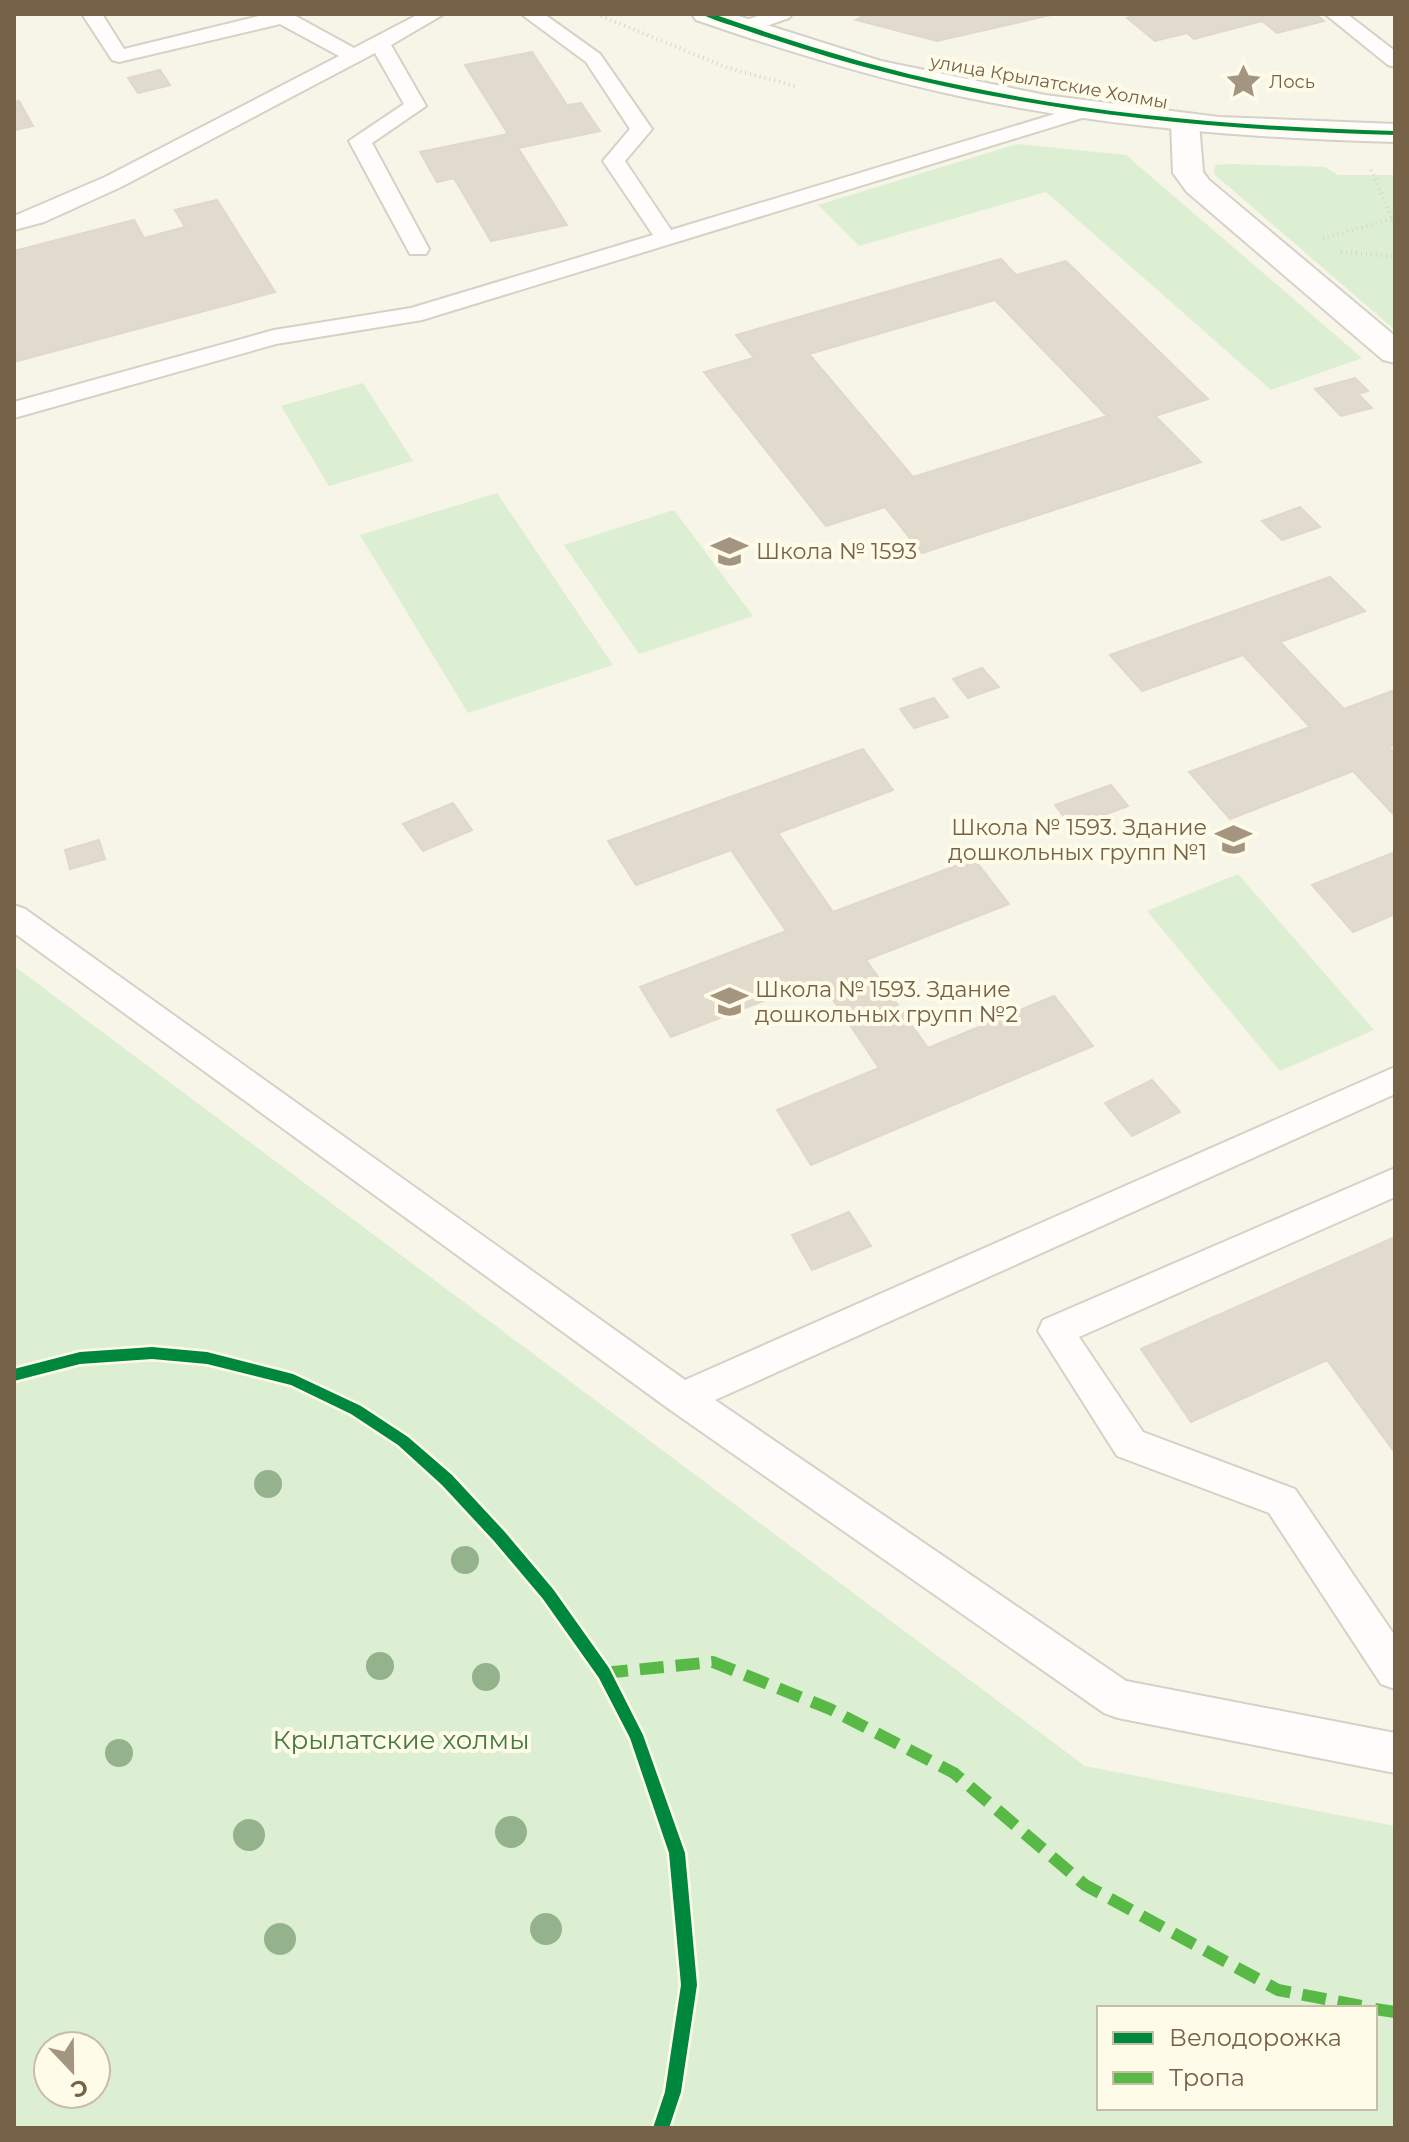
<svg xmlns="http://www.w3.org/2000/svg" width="1409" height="2142" font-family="Montserrat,sans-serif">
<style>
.green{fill:#ddefd2;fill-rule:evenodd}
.building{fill:#e1dbcd;stroke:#e0d8ca;stroke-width:2;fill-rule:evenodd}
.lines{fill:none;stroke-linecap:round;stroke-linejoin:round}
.service-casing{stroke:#d6d1c7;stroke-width:4}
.minor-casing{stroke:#d6d1c7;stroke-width:4}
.tertiary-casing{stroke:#d6d1c7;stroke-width:4}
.path{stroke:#dad4cb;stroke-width:4;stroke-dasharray:1 4;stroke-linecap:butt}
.service{fill:#fefdfc;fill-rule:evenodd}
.minor{fill:#fefdfc;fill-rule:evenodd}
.tertiary{fill:#fefdfc;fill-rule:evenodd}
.quiet{stroke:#58b947;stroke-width:12;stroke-dasharray:24 12;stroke-linecap:butt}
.cycleway-casing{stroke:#fffbe9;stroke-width:5}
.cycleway{fill:#00873e;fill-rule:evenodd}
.tree{fill:#94b28b}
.labels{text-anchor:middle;stroke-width:8;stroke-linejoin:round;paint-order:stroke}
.far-street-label{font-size:18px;fill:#766247;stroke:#fffbe9}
.far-poi-label{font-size:18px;fill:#766247;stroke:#fffbe9;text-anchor:start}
.poi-label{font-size:22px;fill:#766247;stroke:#fffbe9;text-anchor:start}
.near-park-label{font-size:26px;fill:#437c3f;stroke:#fffbe9}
</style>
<rect width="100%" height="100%" fill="#f7f4e8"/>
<!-- green -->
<path class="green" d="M 1017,144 L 1126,155 L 1362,358 L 1271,390 L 1046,192 L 859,246 L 818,205 Z
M 1232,164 L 1325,167 L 1338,175 L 1395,175 L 1395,330 L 1214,174 L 1215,165 Z
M 363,383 L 413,461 L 329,486 L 281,406 Z
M 497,493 L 613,665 L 468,713 L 360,535 Z
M 674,510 L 753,616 L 639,654 L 564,545 Z
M 1238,874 L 1374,1030 L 1280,1071 L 1147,911 Z
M 14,966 L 1085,1766 L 1395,1826 L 1395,2128 L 14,2128 ZM 1099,2008 L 1375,2008 L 1375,2108 L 1099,2108 ZM 48,2046 L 96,2046 L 96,2094 L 48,2094 Z"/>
<!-- building -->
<path class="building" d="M 867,14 L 883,15 L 1055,14 L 937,41 L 856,20 Z
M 1140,14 L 1315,14 L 1324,21 L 1277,33 L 1262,21 L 1194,39 L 1187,33 L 1155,41 L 1127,18 Z
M 532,52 L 567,105 L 581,103 L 600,131 L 518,148 L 567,225 L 491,241 L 454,178 L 437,182 L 420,152 L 508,134 L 465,65 Z
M 160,70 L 170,85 L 138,93 L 128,78 Z
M 19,101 L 33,126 L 14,130 L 14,102 Z
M 217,200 L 275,292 L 14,362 L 14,251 L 134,220 L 144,238 L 185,227 L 175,210 Z
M 1001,259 L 1016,275 L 1066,261 L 1208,399 L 1155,416 L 1201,462 L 922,553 L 885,507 L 826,526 L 704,372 L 754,358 L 736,335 ZM 995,300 L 1107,416 L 913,477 L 809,354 Z
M 1355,378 L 1368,391 L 1358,394 L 1372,408 L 1341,416 L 1315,389 Z
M 1300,507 L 1320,527 L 1282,540 L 1262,521 Z
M 1330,577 L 1365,611 L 1280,642 L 1344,709 L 1395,690 L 1395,744 L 1389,747 L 1395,753 L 1395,816 L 1353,771 L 1230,819 L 1189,772 L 1310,727 L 1243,655 L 1142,691 L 1110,655 Z
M 982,668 L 999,687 L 968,698 L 953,679 Z
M 934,698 L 948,717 L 914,728 L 900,709 Z
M 863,749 L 893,790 L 778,833 L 833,912 L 974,859 L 1009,904 L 866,960 L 928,1048 L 1054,996 L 1093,1046 L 811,1165 L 777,1110 L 879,1068 L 819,979 L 671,1037 L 640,987 L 786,931 L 731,850 L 636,885 L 608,841 Z
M 1111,785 L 1128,806 L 1072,827 L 1055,805 Z
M 453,803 L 472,830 L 423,851 L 403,824 Z
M 99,840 L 105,859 L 70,869 L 65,850 Z
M 1395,852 L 1395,914 L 1353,932 L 1312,885 Z
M 1152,1080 L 1180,1112 L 1132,1136 L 1105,1103 Z
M 849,1212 L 871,1246 L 812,1270 L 792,1235 Z
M 1395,1237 L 1395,1453 L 1327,1360 L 1191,1422 L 1141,1349 Z"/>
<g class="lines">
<defs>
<path id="service" d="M 82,14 L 102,14 L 124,49 L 267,14 L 292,14 L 354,48 L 419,14 L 444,14 L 391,45 L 426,106 L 372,143 L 429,249 L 426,254 L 410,254 L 349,141 L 404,104 L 375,53 L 121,187 L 44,222 L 14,230 L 14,216 L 105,177 L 339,56 L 280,24 L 119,62 L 112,60 Z
M 521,14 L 544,14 L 600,54 L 652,129 L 625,161 L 671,230 L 1081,106 L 1095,106 L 1098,110 L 1095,114 L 422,320 L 276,344 L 14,418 L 14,402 L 274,330 L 411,308 L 653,235 L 603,161 L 630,129 L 586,62 Z
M 763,14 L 792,14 L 789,18 L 743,34 L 733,28 L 736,24 Z
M 1325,14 L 1347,14 L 1395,51 L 1395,67 L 1388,65 Z
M 14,905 L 25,909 L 685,1380 L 1395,1067 L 1395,1094 L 715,1400 L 1126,1681 L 1395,1733 L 1395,1773 L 1118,1718 L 1104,1713 L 669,1409 L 14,933 Z
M 1395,1168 L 1395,1197 L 1079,1337 L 1143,1432 L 1295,1489 L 1395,1636 L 1395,1689 L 1381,1684 L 1269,1513 L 1117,1456 L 1038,1331 L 1043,1320 Z"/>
<path id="minor" d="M 1185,114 L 1195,117 L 1199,123 L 1203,172 L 1209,180 L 1395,336 L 1395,363 L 1383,360 L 1187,192 L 1173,173 L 1171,123 L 1175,117 Z"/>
<path id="tertiary" d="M 692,14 L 732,14 L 881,61 L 1045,95 L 1219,117 L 1395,124 L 1395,142 C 1248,138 1103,127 959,96 C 870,77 783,50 696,20 Z"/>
</defs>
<!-- service casing -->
<use href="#service" class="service-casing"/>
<!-- minor casing -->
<use href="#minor" class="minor-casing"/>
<!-- tertiary casing -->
<use href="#tertiary" class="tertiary-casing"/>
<!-- path -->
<path class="path" d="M 601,16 L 728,68 L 795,86
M 1371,170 L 1395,225
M 1323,238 L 1395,218
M 1341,252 L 1395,256"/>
<!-- service -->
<use href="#service" class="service"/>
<!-- minor -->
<use href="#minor" class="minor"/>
<!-- tertiary -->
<use href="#tertiary" class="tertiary"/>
<!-- quiet -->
<path class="quiet" d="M 604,1673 L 713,1662 L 830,1709 L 954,1773 L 1085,1885 L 1278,1990 L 1372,2008
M 1375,2009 L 1395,2012"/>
<defs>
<path id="cycleway" d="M 702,14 L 713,14 C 794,42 875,68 959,85 C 1103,116 1248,127 1395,131 L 1395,135 C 1202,130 1015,111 829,57 C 800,48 771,39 742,29 C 729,24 714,21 702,14 Z
M 152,1347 L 207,1352 L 293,1374 L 361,1406 L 408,1437 L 452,1475 L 504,1531 L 553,1589 L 609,1668 L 643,1735 L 685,1853 L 697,1985 L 681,2092 L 669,2128 L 653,2128 L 665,2092 L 681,1985 L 669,1853 L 630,1738 L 599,1678 L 543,1599 L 494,1541 L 442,1485 L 398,1445 L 351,1414 L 291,1385 L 207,1364 L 152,1359 L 80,1364 L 14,1381 L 14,1369 L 80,1352 Z"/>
</defs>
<!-- cycleway casing -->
<use href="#cycleway" class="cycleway-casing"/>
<!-- cycleway -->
<use href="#cycleway" class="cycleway"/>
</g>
<!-- trees -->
<g class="tree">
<circle cx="268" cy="1484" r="14"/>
<circle cx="465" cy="1560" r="14"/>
<circle cx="380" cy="1666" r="14"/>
<circle cx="486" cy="1677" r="14"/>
<circle cx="119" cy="1753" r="14"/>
<circle cx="511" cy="1832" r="16"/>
<circle cx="249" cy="1835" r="16"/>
<circle cx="546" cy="1929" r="16"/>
<circle cx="280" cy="1939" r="16"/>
</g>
<!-- icons -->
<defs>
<symbol id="sight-bare" viewBox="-9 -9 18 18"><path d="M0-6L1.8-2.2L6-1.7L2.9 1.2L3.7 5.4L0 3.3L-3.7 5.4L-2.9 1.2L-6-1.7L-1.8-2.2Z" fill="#a3957f" stroke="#fffbe9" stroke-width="2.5" paint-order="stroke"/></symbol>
<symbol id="school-bare" viewBox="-9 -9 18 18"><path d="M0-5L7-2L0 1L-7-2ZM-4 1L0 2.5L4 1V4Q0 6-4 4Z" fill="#a3957f" stroke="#fffbe9" stroke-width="2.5" paint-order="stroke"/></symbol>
</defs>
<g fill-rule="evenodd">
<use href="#sight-bare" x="1218" y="56" width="51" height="51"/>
<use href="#school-bare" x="704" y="526" width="51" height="51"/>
<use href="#school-bare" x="1208" y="814" width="51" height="51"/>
<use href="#school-bare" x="704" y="976" width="51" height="51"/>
</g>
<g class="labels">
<!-- far-street labels -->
<g class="far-street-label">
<text transform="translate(1049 82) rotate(10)" y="6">улица Крылатские Холмы</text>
</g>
<!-- far-poi labels -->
<g class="far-poi-label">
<text x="1269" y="88">Лось</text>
</g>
<!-- poi labels -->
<g class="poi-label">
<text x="756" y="559">Школа № 1593</text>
<text x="1207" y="835" text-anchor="end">Школа № 1593. Здание<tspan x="1207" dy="25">дошкольных групп №1</tspan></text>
<text x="755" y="997">Школа № 1593. Здание<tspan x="755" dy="25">дошкольных групп №2</tspan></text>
</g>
<!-- near-park labels -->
<g class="near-park-label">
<text x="401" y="1749">Крылатские холмы</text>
</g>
</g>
<!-- border -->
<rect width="1409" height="2142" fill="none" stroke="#766247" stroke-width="32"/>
<!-- legend -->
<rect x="1097" y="2006" width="280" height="104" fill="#fffbe9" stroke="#c8bea8" stroke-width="2"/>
<rect x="1113" y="2032" width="40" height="12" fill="#00873e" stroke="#c8bea8" stroke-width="2"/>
<text x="1169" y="2046" font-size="24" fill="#766247">Велодорожка</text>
<rect x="1113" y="2072" width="40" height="12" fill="#58b947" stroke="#c8bea8" stroke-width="2"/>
<text x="1169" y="2086" font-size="24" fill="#766247">Тропа</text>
<!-- north arrow -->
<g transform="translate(72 2070) rotate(158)"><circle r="38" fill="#fffbe9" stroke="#c8bea8" stroke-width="2"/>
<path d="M0-6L14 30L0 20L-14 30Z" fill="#a3957f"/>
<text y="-12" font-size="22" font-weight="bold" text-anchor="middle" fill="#766247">С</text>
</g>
</svg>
